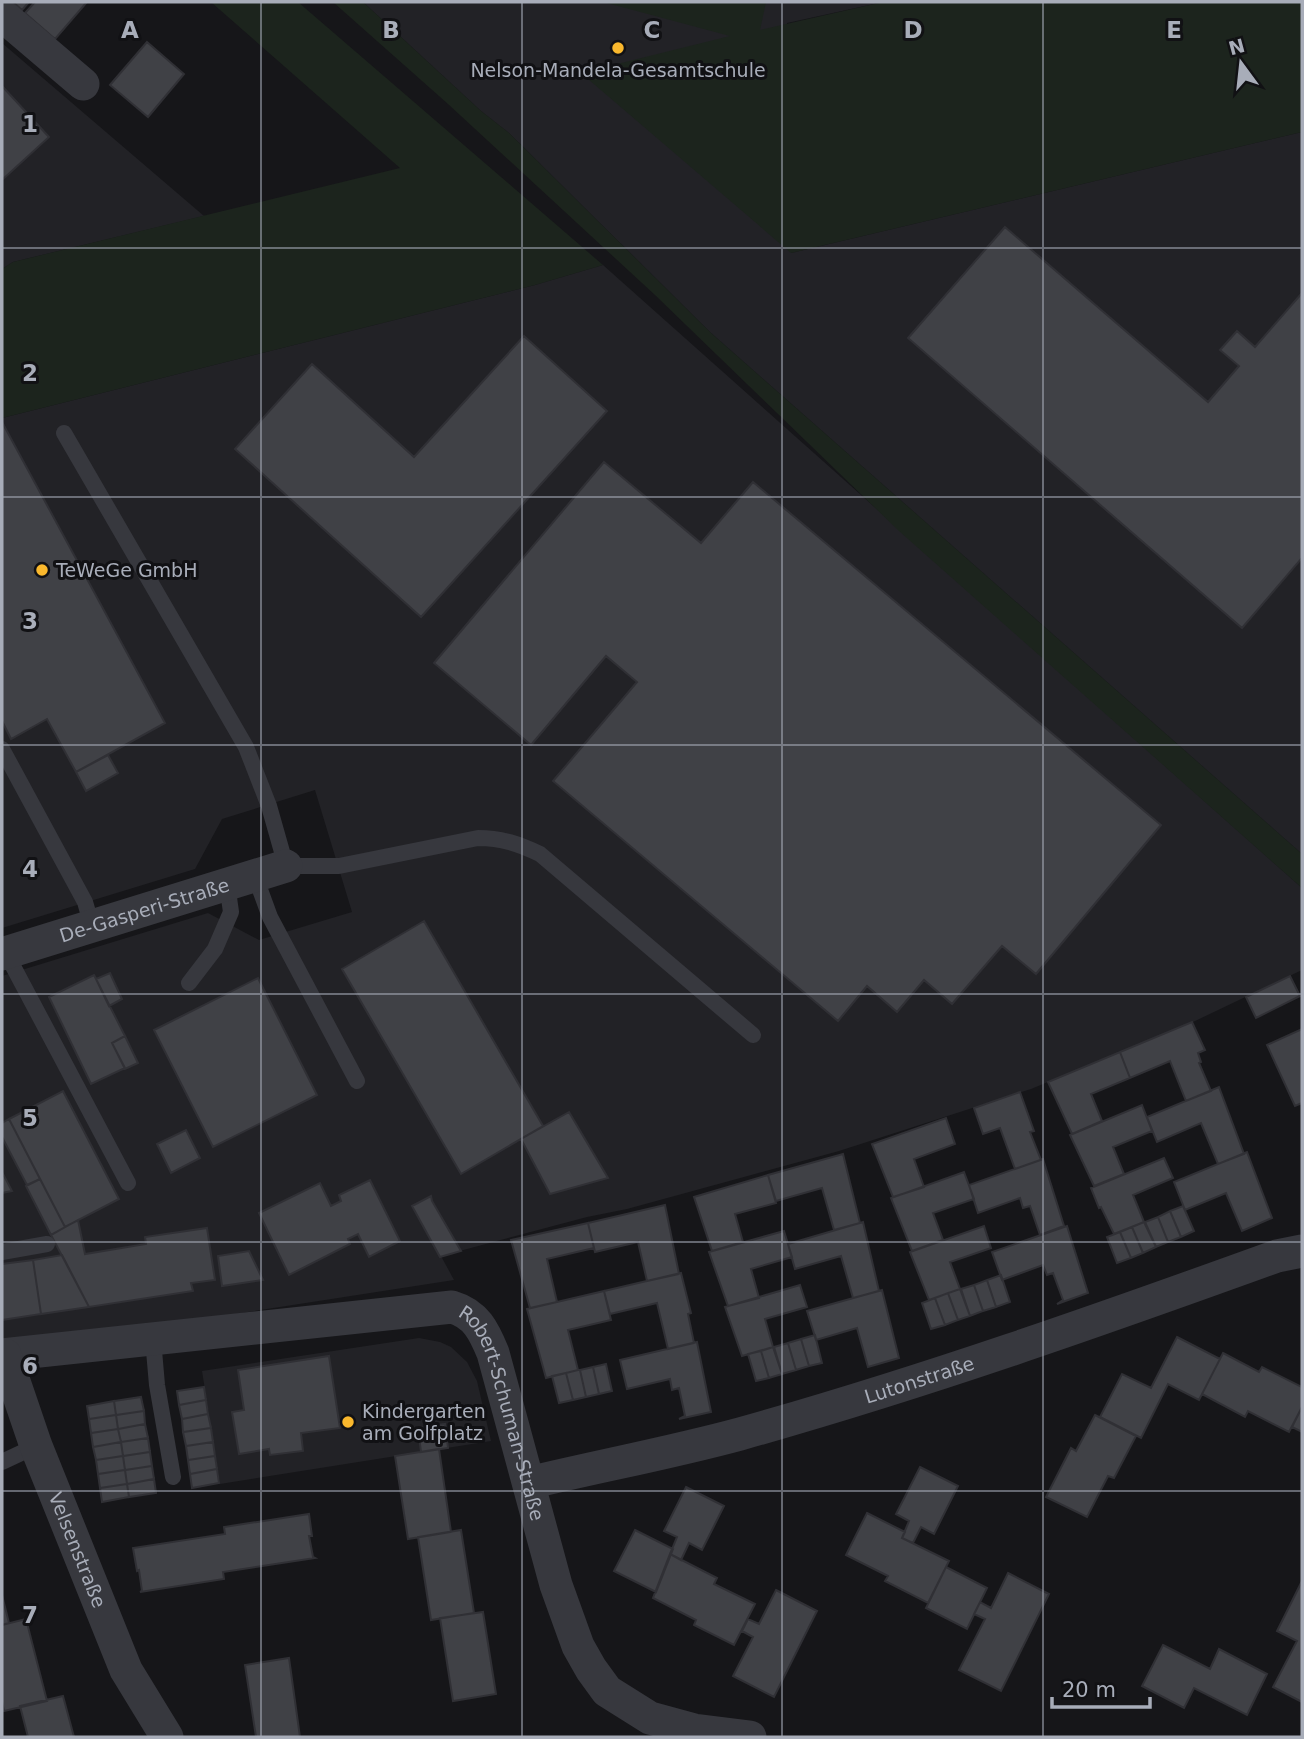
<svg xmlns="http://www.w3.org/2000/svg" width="1304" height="1739" font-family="'DejaVu Sans',sans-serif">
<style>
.built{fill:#222226}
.green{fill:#1c241d}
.building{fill:#404146;stroke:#303035;stroke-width:2}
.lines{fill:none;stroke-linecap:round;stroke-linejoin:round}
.lane{stroke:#37383e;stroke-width:16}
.street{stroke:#37383e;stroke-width:33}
.grid{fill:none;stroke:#a8adb9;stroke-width:2;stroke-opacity:0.55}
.poi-dot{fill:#fab82d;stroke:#111114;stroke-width:2.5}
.labels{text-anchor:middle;stroke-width:6;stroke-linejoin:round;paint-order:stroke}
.poi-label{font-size:19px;fill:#a8adb9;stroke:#111114;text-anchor:start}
.street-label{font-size:19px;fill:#a8adb9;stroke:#111114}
.grid-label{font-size:23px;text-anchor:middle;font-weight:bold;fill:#a8adb9;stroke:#111114;stroke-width:6;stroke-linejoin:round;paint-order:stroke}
</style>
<rect width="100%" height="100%" fill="#161619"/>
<!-- built -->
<path class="built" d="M 363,2 L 883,2 L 787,23 L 791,253 L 1302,132 L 1302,854 L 711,333 L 509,133 L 481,111 Z
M 2,43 L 204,216 L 13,262 L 2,269 Z
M 603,265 L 1302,888 L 1302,970 L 1193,1022 L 1031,1089 L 839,1151 L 627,1209 L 587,1217 L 441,1256 L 454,1280 L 2,1350 L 2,976 L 208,913 L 259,940 L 352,912 L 315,790 L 222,819 L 195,869 L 2,928 L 2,418 L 535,285 Z
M 419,1338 L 440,1342 L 451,1347 L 467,1362 L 477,1381 L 491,1441 L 220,1484 L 202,1371 Z"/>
<!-- green -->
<path class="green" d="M 211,2 L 298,2 L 603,265 L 535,285 L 2,418 L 2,269 L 13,262 L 400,168 Z
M 333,2 L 363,2 L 481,111 L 509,133 L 711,333 L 1302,854 L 1302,888 L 899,531 L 655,295 L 448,104 Z
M 603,2 L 766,2 L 760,30 L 883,2 L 1302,2 L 1302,132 L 791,253 L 581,73 L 730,36 Z"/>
<!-- building -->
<path class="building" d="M 13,2 L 29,2 L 22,10 Z
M 35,2 L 87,2 L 55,39 L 25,13 Z
M 147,42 L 184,74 L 148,117 L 110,85 Z
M 2,86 L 49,137 L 2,180 Z
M 1005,227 L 1208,402 L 1239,366 L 1220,350 L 1237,331 L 1255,347 L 1302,293 L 1302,558 L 1242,628 L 908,338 Z
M 524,336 L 607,411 L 421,617 L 235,449 L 312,364 L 414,457 Z
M 2,422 L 165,723 L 76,772 L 47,719 L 11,739 L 2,721 Z
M 604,462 L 701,543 L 753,482 L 1161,825 L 1036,974 L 1002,946 L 952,1004 L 924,980 L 897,1012 L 867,986 L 838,1021 L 553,781 L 637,682 L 606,656 L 531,745 L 434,663 Z
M 108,755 L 118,773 L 86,791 L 76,772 Z
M 424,921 L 543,1126 L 461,1174 L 342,969 Z
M 110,973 L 122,999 L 109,1006 L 96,979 Z
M 94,975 L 125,1036 L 112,1043 L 125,1068 L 91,1084 L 49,997 Z
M 1290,976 L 1300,996 L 1256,1018 L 1246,997 Z
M 258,978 L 317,1095 L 213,1147 L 154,1030 Z
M 1192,1022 L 1205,1050 L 1198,1053 L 1201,1062 L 1199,1063 L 1211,1091 L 1186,1101 L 1170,1061 L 1130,1078 L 1120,1052 Z
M 1302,1029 L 1302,1103 L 1295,1106 L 1267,1045 Z
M 125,1036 L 138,1063 L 125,1069 L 112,1043 Z
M 1120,1052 L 1130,1078 L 1091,1094 L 1102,1121 L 1072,1134 L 1048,1082 Z
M 1219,1087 L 1244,1154 L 1218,1164 L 1201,1123 L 1157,1142 L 1147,1117 Z
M 63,1091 L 119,1199 L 65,1227 L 9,1119 Z
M 1020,1092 L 1034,1131 L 1030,1132 L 1041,1160 L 1015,1169 L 1000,1128 L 983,1134 L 974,1108 Z
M 1142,1105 L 1152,1131 L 1113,1147 L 1124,1174 L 1094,1186 L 1070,1135 Z
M 569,1112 L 608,1178 L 550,1194 L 521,1139 Z
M 946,1118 L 955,1144 L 914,1159 L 924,1187 L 893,1197 L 872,1144 Z
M 9,1119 L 40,1179 L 27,1185 L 2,1137 L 2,1123 Z
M 186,1130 L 200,1158 L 171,1173 L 157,1144 Z
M 1247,1152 L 1272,1218 L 1242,1231 L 1226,1193 L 1185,1210 L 1174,1182 Z
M 843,1154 L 860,1223 L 834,1230 L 822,1188 L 776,1201 L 768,1175 Z
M 1164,1158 L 1173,1178 L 1133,1195 L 1144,1222 L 1114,1234 L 1101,1207 L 1099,1208 L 1091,1188 Z
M 1043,1159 L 1064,1226 L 1040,1235 L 1030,1206 L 1023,1208 L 1020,1198 L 978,1213 L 969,1185 Z
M 2,1172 L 12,1191 L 2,1193 Z
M 964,1172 L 974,1199 L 933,1213 L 943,1240 L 912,1251 L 891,1198 Z
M 768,1175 L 776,1203 L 735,1214 L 743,1242 L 712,1251 L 694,1197 Z
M 40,1179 L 65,1227 L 51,1235 L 26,1186 Z
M 370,1180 L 400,1241 L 369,1257 L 358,1234 L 348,1239 L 350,1244 L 289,1275 L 259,1213 L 320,1183 L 331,1206 L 341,1201 L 339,1195 Z
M 431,1196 L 432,1201 L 461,1251 L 440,1257 L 412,1206 Z
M 665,1205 L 679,1274 L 647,1281 L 638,1242 L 595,1252 L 588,1223 Z
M 1183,1206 L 1194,1231 L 1181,1237 L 1170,1211 Z
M 1170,1211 L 1181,1237 L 1168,1242 L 1158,1217 Z
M 1158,1217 L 1168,1242 L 1156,1247 L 1145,1222 Z
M 78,1220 L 85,1254 L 146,1244 L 145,1237 L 207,1228 L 215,1280 L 191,1283 L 193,1291 L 89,1307 L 51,1235 Z
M 863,1222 L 879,1291 L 853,1298 L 841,1256 L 795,1269 L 788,1244 Z
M 1144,1222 L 1156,1247 L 1143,1253 L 1132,1227 Z
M 588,1223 L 594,1248 L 547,1259 L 557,1302 L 530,1308 L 511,1240 Z
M 984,1226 L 991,1248 L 950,1262 L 960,1289 L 929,1300 L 910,1252 Z
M 1067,1226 L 1088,1293 L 1057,1304 L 1063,1300 L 1053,1273 L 1047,1275 L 1043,1265 L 1002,1280 L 992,1252 Z
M 1132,1227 L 1143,1253 L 1131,1258 L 1120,1232 Z
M 784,1231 L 792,1257 L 751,1269 L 759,1298 L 728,1306 L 709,1252 Z
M 1120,1232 L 1131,1258 L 1117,1263 L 1107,1237 Z
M 249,1251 L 263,1280 L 222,1286 L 218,1256 Z
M 62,1255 L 89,1307 L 41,1314 L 33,1260 Z
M 33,1260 L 41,1314 L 2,1320 L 2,1264 Z
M 681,1273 L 691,1313 L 688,1314 L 694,1343 L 668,1349 L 657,1303 L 610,1314 L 604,1291 Z
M 1001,1275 L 1010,1302 L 996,1307 L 987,1280 Z
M 987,1280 L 996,1307 L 983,1311 L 974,1285 Z
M 800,1285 L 807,1307 L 765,1319 L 773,1347 L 742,1356 L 725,1307 Z
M 974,1285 L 983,1311 L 970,1316 L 961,1289 Z
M 960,1289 L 970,1316 L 958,1320 L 948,1293 Z
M 882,1290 L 899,1358 L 868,1367 L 857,1328 L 816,1340 L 807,1311 Z
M 604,1291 L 611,1320 L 568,1330 L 578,1370 L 546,1378 L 527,1309 Z
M 948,1293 L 958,1320 L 945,1325 L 935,1298 Z
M 935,1298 L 945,1325 L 931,1329 L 922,1303 Z
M 815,1335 L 822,1363 L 809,1366 L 801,1339 Z
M 1177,1337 L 1220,1359 L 1199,1400 L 1168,1384 L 1141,1438 L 1100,1417 L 1122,1374 L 1151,1388 Z
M 801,1339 L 809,1366 L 796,1370 L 788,1343 Z
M 697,1342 L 711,1412 L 679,1419 L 685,1416 L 679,1388 L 672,1390 L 670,1379 L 627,1389 L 620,1360 Z
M 788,1343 L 796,1370 L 782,1374 L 774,1347 Z
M 773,1347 L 782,1374 L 769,1378 L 761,1351 Z
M 761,1351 L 769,1378 L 756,1381 L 748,1354 Z
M 1223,1353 L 1259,1372 L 1262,1367 L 1302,1387 L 1302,1407 L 1289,1432 L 1248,1411 L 1245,1417 L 1202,1394 Z
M 329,1356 L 340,1428 L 301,1433 L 303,1451 L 270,1455 L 269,1449 L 239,1454 L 232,1412 L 244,1410 L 238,1370 Z
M 606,1364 L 612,1391 L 599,1394 L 593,1367 Z
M 593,1367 L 599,1394 L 586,1397 L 580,1370 Z
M 578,1370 L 580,1370 L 586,1397 L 573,1400 L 566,1373 Z
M 566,1373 L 573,1400 L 559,1403 L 552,1376 Z
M 204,1387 L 206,1400 L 179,1405 L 177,1391 Z
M 141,1397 L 144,1411 L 116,1415 L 114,1401 Z
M 206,1400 L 208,1414 L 182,1419 L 179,1405 Z
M 114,1401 L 116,1415 L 89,1419 L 87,1406 Z
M 1302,1407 L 1302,1432 L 1292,1427 Z
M 144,1411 L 145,1424 L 118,1429 L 116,1415 Z
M 208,1414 L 211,1428 L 183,1432 L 182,1419 Z
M 116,1415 L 118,1429 L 91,1433 L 89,1419 Z
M 1095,1415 L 1136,1436 L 1114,1478 L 1108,1476 L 1087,1517 L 1046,1497 L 1071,1448 L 1076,1451 Z
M 145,1424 L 148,1438 L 121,1442 L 118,1429 Z
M 445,1424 L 448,1448 L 421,1452 L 418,1428 Z
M 211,1428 L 213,1442 L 186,1446 L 183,1432 Z
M 118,1429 L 121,1442 L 93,1447 L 91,1433 Z
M 148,1438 L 150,1452 L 123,1456 L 121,1442 Z
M 121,1442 L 123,1456 L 96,1460 L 93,1447 Z
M 213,1442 L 215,1456 L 188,1460 L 186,1446 Z
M 439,1449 L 451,1532 L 408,1539 L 395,1456 Z
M 150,1452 L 152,1466 L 125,1470 L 123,1456 Z
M 123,1456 L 125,1470 L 98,1474 L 96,1460 Z
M 215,1456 L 217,1469 L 190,1474 L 188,1460 Z
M 152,1466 L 154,1479 L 127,1484 L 125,1470 Z
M 920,1467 L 958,1486 L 934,1534 L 921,1527 L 913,1543 L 902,1538 L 909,1521 L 896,1514 Z
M 217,1469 L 219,1483 L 192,1488 L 190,1474 Z
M 125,1470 L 127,1484 L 100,1488 L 98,1474 Z
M 154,1479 L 156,1493 L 129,1497 L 127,1484 Z
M 127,1484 L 129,1497 L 102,1502 L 100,1488 Z
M 686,1487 L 724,1506 L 702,1550 L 689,1543 L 681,1560 L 670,1554 L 677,1537 L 664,1531 Z
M 867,1513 L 905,1532 L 902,1538 L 949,1561 L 928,1603 L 885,1581 L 888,1576 L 846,1555 Z
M 309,1514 L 312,1536 L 309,1536 L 313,1557 L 315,1558 L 223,1572 L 224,1579 L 140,1592 L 142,1591 L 139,1570 L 137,1571 L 133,1548 L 225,1534 L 224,1527 Z
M 461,1530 L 474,1613 L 431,1620 L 418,1537 Z
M 635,1530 L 673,1549 L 656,1592 L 614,1571 Z
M 670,1554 L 717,1578 L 714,1584 L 755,1604 L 734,1645 L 694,1625 L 696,1620 L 653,1598 Z
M 946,1567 L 987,1588 L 967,1629 L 926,1608 Z
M 1008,1573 L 1049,1594 L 1001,1691 L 959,1670 L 985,1619 L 974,1614 L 980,1602 L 991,1608 Z
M 1301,1583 L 1302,1584 L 1302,1702 L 1273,1687 L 1297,1641 L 1277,1631 Z
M 776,1590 L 817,1611 L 774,1697 L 733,1676 L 753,1637 L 742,1631 L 748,1619 L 759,1624 Z
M 2,1595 L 9,1623 L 2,1625 Z
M 483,1612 L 496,1694 L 453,1701 L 440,1618 Z
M 26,1619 L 47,1701 L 4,1711 L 2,1702 L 2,1625 Z
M 1163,1645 L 1210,1669 L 1219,1649 L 1267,1674 L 1247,1715 L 1194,1688 L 1184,1708 L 1142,1686 Z
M 289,1658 L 300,1737 L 256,1737 L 245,1665 Z
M 63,1696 L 74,1737 L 28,1737 L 20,1706 Z"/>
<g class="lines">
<!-- lane -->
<path class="lane" d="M 64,433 L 246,747 L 269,806 L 286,866 L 339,866 L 478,838 C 502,838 519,844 540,854 L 753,1035
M 2,749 L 85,902 L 92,926
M 255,876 L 270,917 L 357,1081
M 6,953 L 128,1183
M 189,983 L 215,949 L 231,912 L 227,884
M 2,1252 L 47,1244
M 153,1339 L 157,1385 L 173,1477
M 2,1462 L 36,1446"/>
<!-- street -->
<g class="street">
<path d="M 2,15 L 83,84"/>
<path id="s1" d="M 2,954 L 286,866"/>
<path id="s2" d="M 2,1355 L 452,1307 C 476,1314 484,1331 493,1353 L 556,1585 L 578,1646 L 591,1669 L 607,1691 L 650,1718 L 694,1730 L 750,1737"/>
<path id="s3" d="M 5,1355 L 36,1446 L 126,1670 L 167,1737"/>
<path id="s4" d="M 529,1483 C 599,1466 670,1453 740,1434 C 922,1383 1100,1320 1277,1256 L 1302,1251"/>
</g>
</g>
<!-- grid -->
<path class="grid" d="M 261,2 L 261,1737M 522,2 L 522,1737M 782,2 L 782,1737M 1043,2 L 1043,1737M 2,248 L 1302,248M 2,497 L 1302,497M 2,745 L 1302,745M 2,994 L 1302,994M 2,1242 L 1302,1242M 2,1491 L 1302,1491"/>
<!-- markers -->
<g class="poi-dot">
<circle cx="618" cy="48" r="7"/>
<circle cx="42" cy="570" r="7"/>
<circle cx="348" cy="1422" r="7"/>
</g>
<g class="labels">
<!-- poi labels -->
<g class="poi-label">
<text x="618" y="77" text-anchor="middle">Nelson-Mandela-Gesamtschule</text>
<text x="56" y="577">TeWeGe GmbH</text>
<text x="362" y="1418">Kindergarten<tspan x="362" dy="22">am Golfplatz</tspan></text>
</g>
<!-- street labels -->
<g class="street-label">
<text dy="7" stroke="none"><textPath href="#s1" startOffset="149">De-Gasperi-Straße</textPath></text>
<text dy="7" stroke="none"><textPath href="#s4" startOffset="404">Lutonstraße</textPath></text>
<text dy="7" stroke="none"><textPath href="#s2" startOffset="576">Robert-Schuman-Straße</textPath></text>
<text dy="7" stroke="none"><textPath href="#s3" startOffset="208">Velsenstraße</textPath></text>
</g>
</g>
<g class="grid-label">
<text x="130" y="38">A</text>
<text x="391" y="38">B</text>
<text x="652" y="38">C</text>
<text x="913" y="38">D</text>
<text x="1174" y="38">E</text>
<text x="30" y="132">1</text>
<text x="30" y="381">2</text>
<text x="30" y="629">3</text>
<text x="30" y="877">4</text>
<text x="30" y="1126">5</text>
<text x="30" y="1374">6</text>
<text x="30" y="1623">7</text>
</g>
<!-- border -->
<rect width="1304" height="1739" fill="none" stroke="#a8adb9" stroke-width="7"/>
<!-- north arrow -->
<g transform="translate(1241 63) rotate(345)" stroke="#111114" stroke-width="5" paint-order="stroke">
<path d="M0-5L12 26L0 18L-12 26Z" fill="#a8adb9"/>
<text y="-10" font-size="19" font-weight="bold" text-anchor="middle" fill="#a8adb9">N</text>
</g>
<!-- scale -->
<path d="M1052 1697v10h98v-10" fill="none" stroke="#a8adb9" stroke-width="3.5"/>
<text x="1062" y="1697" font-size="21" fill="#a8adb9" stroke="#111114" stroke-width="5" paint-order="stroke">20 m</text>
</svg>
